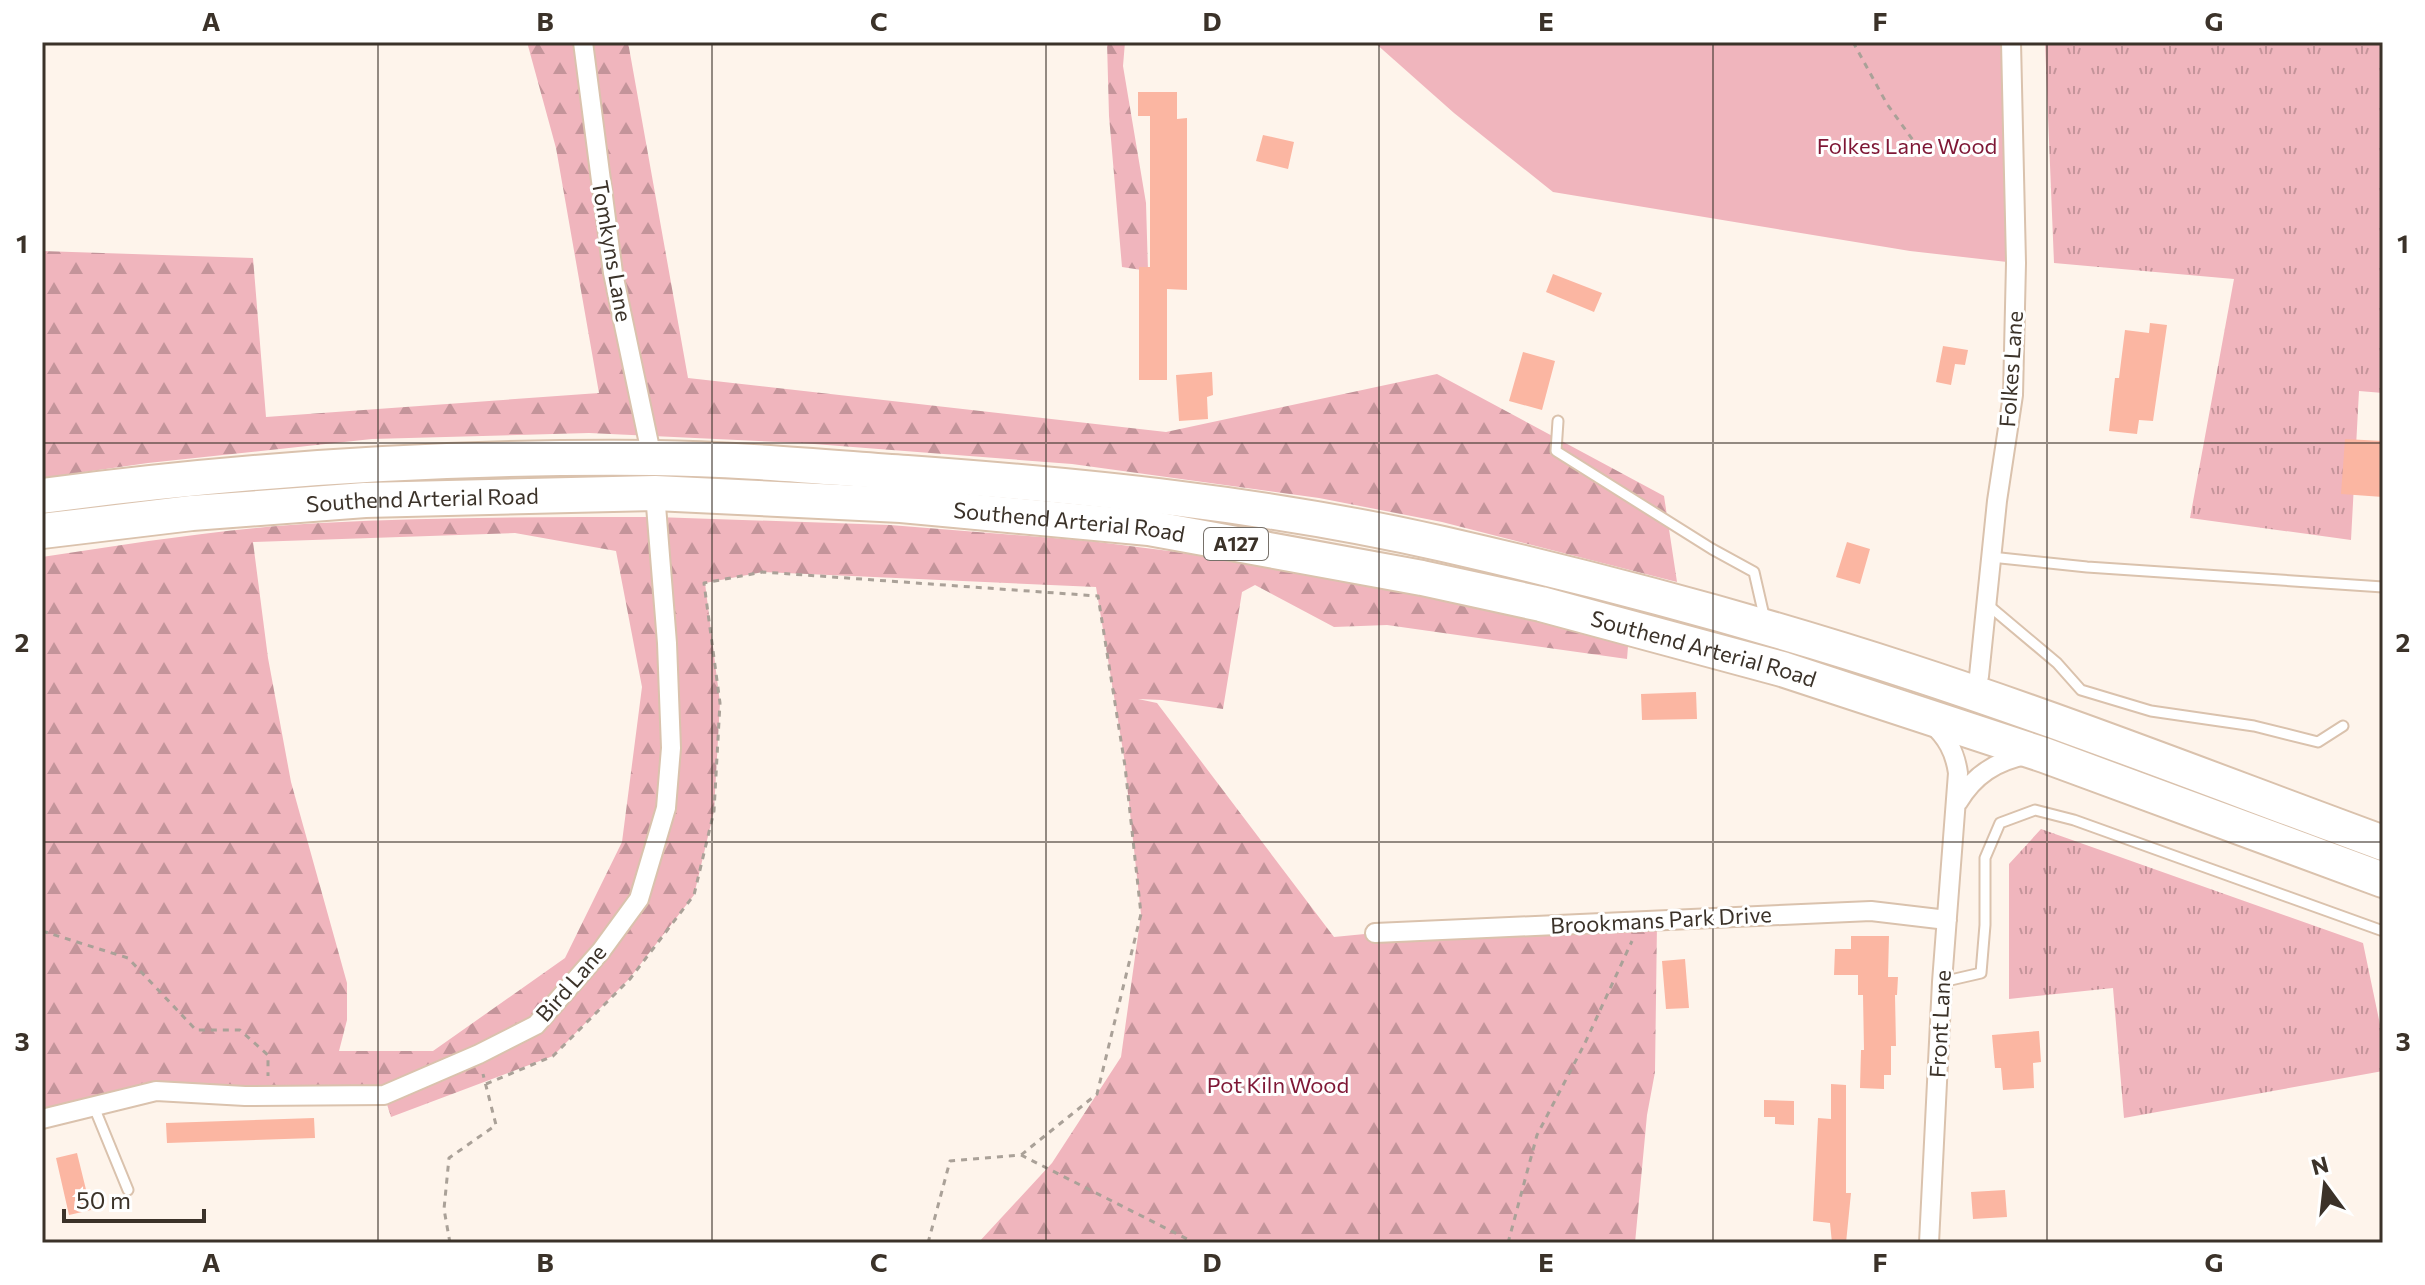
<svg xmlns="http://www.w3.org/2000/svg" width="2425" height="1285" font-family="Commissioner,sans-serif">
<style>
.grass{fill:url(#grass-tufts)}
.forest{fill:url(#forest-firs);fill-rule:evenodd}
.park{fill:#f0b5bd}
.building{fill:#fbb6a2}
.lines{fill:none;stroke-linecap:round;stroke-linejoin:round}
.lane-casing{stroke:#dac2ad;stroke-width:13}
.street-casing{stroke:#dac2ad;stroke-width:22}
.highway-casing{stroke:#dac2ad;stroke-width:38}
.path{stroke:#aaa198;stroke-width:3;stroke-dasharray:6 6;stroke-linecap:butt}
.lane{stroke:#fff;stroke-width:9}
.street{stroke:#fff;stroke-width:18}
.highway{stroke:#fff;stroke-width:34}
.grid{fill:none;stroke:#3b3229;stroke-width:2;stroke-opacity:0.55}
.labels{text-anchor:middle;stroke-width:6;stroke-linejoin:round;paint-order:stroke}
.shield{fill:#fff;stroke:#767069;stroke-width:2}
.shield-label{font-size:20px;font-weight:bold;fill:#3b3229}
.park-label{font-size:22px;fill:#7e1735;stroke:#fff}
.street-label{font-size:22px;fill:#3b3229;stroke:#fff}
.neatline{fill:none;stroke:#3b3229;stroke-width:3}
.grid-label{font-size:26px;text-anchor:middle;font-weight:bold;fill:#3b3229}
</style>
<defs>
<pattern id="grass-tufts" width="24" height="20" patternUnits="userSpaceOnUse" patternTransform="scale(2)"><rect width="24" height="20" fill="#f0b5bd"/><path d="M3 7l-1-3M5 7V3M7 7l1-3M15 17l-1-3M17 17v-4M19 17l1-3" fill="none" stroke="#c4949a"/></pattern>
<pattern id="forest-firs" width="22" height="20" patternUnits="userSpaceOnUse" patternTransform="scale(2)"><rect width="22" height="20" fill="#f0b5bd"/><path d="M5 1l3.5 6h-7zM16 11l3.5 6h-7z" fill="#c4949a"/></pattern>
</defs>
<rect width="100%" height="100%" fill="#fef4eb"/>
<!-- grass -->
<path class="grass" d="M 2045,42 L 2383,42 L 2383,393 L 2359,391 L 2351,540 L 2190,518 L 2234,279 L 2054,263 Z
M 2041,829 L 2363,943 L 2383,1039 L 2383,1071 L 2124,1118 L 2113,988 L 2009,999 L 2009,864 Z"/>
<!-- forest -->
<path class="forest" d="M 527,42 L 628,42 L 688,378 L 1166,432 L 1437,374 L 1664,496 L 1677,582 L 1442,522 L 1319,498 L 1072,464 L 801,443 L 589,433 L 372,439 L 148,463 L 42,478 L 42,251 L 253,258 L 266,417 L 599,393 L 556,148 Z
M 1107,42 L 1125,42 L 1123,66 L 1146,203 L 1148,271 L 1122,267 L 1109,116 Z
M 656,517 L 890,525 L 1090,541 L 1320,570 L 1629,634 L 1627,659 L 1387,625 L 1334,627 L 1255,585 L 1242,592 L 1223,709 L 1162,700 L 1138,699 L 1157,703 L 1334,937 L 1375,933 L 1657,924 L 1655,1072 L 1647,1115 L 1635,1243 L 978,1243 L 1052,1163 L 1121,1057 L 1141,914 L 1124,757 L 1096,587 L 763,572 L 705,583 L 720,703 L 714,811 L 694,895 L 629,979 L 553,1056 L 391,1117 L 384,1095 L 156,1099 L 42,1128 L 42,557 C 134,543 227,528 321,523 C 432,517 544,517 656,517 ZM 515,533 L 616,551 L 642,687 L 622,842 L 565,958 L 433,1051 L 339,1051 L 347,1020 L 347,983 L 291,782 L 268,658 L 253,542 Z"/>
<!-- park -->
<path class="park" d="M 1374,42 L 2010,42 L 2016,263 L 1910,251 L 1553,192 L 1454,113 Z"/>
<!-- building -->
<path class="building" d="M 1138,92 L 1177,92 L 1177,119 L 1187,118 L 1187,290 L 1167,289 L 1167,380 L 1139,380 L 1139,267 L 1150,267 L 1150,116 L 1138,116 Z
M 1263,135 L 1294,142 L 1288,169 L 1256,161 Z
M 1553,274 L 1602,293 L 1594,312 L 1546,292 Z
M 2150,323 L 2167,325 L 2153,421 L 2139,420 L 2137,434 L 2109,431 L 2115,378 L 2119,378 L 2125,330 L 2149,333 Z
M 1943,346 L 1968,350 L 1965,365 L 1955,364 L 1951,385 L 1936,382 Z
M 1523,352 L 1555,361 L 1542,410 L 1509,401 Z
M 1212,372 L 1213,395 L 1207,397 L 1208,419 L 1179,421 L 1176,375 Z
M 2345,439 L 2383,441 L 2383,497 L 2341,494 Z
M 1847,542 L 1870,549 L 1860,584 L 1836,577 Z
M 1696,692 L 1697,719 L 1642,720 L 1641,694 Z
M 1851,936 L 1889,936 L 1888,977 L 1898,977 L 1897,995 L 1895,995 L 1896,1046 L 1891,1046 L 1891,1075 L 1884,1075 L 1884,1089 L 1860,1088 L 1861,1050 L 1864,1050 L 1863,995 L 1858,995 L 1858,975 L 1834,975 L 1835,949 L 1851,949 Z
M 1685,959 L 1689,1008 L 1666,1009 L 1662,961 Z
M 2039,1031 L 2041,1062 L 2033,1063 L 2034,1088 L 2003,1090 L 2001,1068 L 1995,1068 L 1992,1035 Z
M 1831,1084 L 1846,1085 L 1846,1193 L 1851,1193 L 1846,1243 L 1832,1243 L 1830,1223 L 1813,1221 L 1818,1118 L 1831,1119 Z
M 1764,1100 L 1794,1101 L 1794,1125 L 1775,1124 L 1775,1117 L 1764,1117 Z
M 314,1118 L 315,1138 L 167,1143 L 166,1123 Z
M 77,1153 L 91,1210 L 69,1215 L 56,1158 Z
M 2005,1190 L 2007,1217 L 1973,1219 L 1971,1192 Z"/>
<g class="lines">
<defs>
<path id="lane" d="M 1558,421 L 1556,451 L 1712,549 L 1754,572 L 1765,620
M 1991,557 L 2087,567 L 2383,587
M 1988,605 L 2057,663 L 2081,690 L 2151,711 L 2254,726 L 2318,742 L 2343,726
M 1942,982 L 1981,973 L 1985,925 L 1985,858 L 2000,823 L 2035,810 L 2074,820 L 2383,931
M 94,1107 L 128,1190"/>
<path id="street" d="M 583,42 L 613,273 L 652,458
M 1971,692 L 1979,676 L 1997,501 L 2013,395 L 2016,263 L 2011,42
M 1958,802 C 1974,775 1996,761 2026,755
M 1375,933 L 1871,911 L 1947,920
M 42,1119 L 156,1091 L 245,1096 L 384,1095 L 479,1054 L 536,1025 L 601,951 L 639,899 L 666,808 L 671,748 L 667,643 L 655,493
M 1929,1243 L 1942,982 L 1958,773 C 1955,752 1947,737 1931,723"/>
<g id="highway">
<path d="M 42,496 C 245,469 450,456 654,458 C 738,459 823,467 907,473 C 1087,486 1267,504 1443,544 C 1600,580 1755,621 1908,671 C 2068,723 2225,785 2383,843"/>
<path id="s1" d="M 42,531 L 192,513 L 365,500 L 655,493 L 901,505 L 1149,528 L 1422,578 L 1541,604 L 1782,669 L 2044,755 L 2383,880"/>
</g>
</defs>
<!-- lane casing -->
<use href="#lane" class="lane-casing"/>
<!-- street casing -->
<use href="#street" class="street-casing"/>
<!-- highway casing -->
<use href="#highway" class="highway-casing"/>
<!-- path -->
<path class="path" d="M 1853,42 L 1887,104 L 1915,143 L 1938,150 L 1995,143
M 42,931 L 128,958 L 196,1030 L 240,1030 L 268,1055 L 268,1076
M 486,1084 L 553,1056 L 630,979 L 694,895 L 714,811 L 720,703 L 704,583 L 763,572 L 1098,596 L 1125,766 L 1141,914 L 1097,1094 L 1021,1155
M 450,1243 L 444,1209 L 449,1158 L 496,1125 L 483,1074
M 928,1243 L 950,1161 L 1021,1155 L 1195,1243
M 1508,1243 L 1537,1135 L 1585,1043 L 1632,941"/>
<!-- lane -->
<use href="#lane" class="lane"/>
<!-- street -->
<use href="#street" class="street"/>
<!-- highway -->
<use href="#highway" class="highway"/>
</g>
<!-- grid -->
<path class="grid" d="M 378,42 L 378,1243M 712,42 L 712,1243M 1046,42 L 1046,1243M 1379,42 L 1379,1243M 1713,42 L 1713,1243M 2047,42 L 2047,1243M 42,443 L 2383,443M 42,842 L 2383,842"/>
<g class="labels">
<!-- shield labels -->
<rect class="shield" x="1204" y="528" width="64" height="32" rx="6"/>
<g class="shield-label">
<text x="1236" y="551">A127</text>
</g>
<!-- park labels -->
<g class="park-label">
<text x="1907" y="154">Folkes Lane Wood</text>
<text x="1278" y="1093">Pot Kiln Wood</text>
</g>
<!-- street labels -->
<g class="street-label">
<text transform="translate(612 251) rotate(80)" y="8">Tomkyns Lane</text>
<text transform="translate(2011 369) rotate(-86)" y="8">Folkes Lane</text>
<text dy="8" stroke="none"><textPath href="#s1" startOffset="382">Southend Arterial Road</textPath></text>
<text dy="8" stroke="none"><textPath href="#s1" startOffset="1030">Southend Arterial Road</textPath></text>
<text dy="8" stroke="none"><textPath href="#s1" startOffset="1678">Southend Arterial Road</textPath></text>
<text transform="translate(1661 920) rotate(-3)" y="8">Brookmans Park Drive</text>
<text transform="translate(571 983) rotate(-49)" y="8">Bird Lane</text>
<text transform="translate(1940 1024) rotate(-87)" y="8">Front Lane</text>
</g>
</g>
<!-- border -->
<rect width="2425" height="1285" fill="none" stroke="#ffffff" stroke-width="88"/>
<!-- north arrow -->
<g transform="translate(2325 1185) rotate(345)" stroke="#ffffff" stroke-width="6" paint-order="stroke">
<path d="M0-6L14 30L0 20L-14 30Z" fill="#3b3229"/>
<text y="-12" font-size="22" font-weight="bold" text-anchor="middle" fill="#3b3229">N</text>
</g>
<!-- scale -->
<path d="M64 1209v12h140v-12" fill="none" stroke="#3b3229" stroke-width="4"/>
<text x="76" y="1209" font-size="24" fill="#3b3229" stroke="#ffffff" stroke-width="6" paint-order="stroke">50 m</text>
<rect x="44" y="44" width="2337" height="1197" class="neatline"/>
<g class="grid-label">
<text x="211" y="31">A</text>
<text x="545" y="31">B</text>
<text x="879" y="31">C</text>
<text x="1212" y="31">D</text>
<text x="1546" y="31">E</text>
<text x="1880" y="31">F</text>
<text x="2214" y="31">G</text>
<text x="22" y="253">1</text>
<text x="2403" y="253">1</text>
<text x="22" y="652">2</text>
<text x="2403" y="652">2</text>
<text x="22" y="1051">3</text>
<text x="2403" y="1051">3</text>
<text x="211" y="1272">A</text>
<text x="545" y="1272">B</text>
<text x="879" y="1272">C</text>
<text x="1212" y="1272">D</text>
<text x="1546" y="1272">E</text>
<text x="1880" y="1272">F</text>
<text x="2214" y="1272">G</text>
</g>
</svg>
